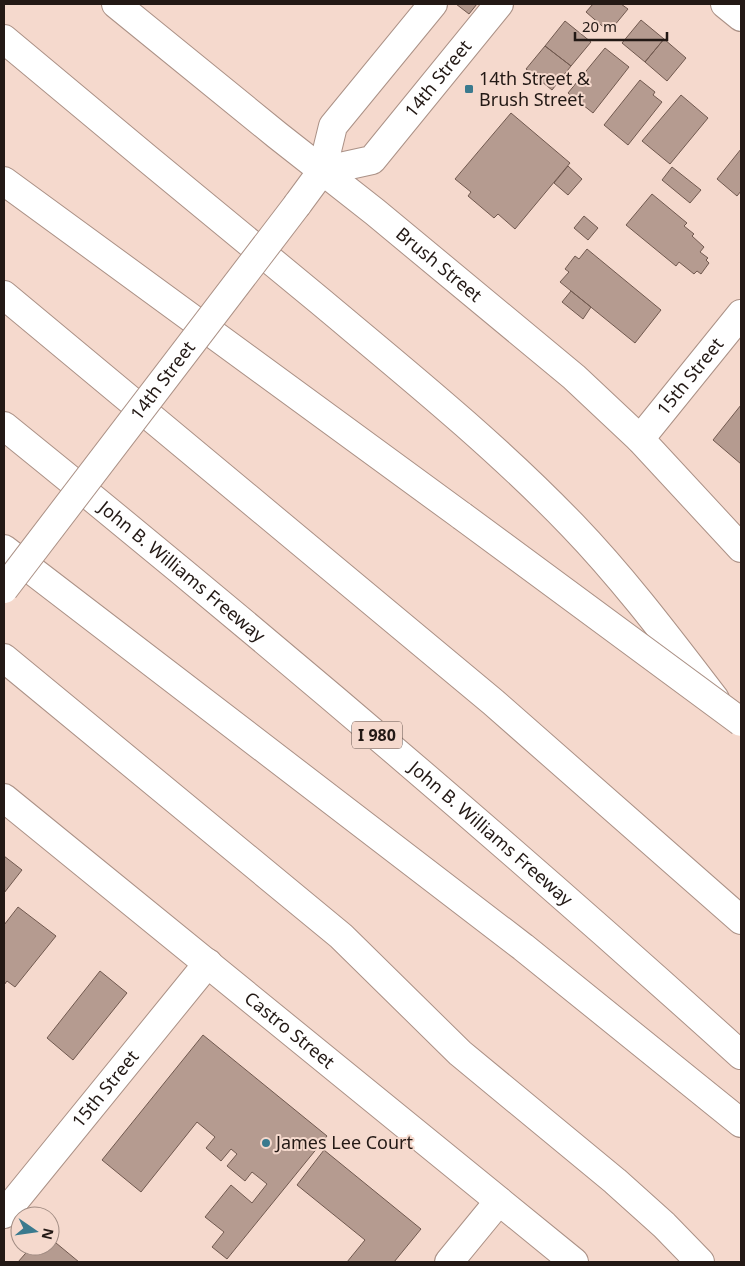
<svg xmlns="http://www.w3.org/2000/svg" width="745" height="1266" font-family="'Noto Sans',sans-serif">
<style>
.building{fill:#b59b90;stroke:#71594f}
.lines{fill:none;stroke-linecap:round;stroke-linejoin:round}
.minor-casing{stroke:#ab9186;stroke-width:30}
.tertiary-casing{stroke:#ab9186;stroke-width:30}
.secondary-casing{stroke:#ab9186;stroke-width:30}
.motorway-casing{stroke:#ab9186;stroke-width:30}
.minor{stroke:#fff;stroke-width:28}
.tertiary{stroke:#fff;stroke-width:28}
.secondary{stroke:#fff;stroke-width:28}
.motorway{stroke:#fff;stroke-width:28}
.secondary-bridge-casing{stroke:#ab9186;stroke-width:30;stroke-linecap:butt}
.motorway-bridge-casing{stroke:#ab9186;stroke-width:30;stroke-linecap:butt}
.secondary-bridge{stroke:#fff;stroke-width:28}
.motorway-bridge{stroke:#fff;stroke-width:28}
.poi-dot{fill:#3a7a8e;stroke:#f5d9cd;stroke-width:2}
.labels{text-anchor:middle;stroke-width:4;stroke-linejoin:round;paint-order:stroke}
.shield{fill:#f5d9cd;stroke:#62534c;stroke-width:1}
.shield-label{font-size:16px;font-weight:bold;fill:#231915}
.street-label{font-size:18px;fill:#231915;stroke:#f5d9cd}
.poi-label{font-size:18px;fill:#231915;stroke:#f5d9cd;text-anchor:start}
</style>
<rect width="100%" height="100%" fill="#f5d9cd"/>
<!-- building -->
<path class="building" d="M 456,4 L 477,4 L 469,14 Z
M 593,4 L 621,4 L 628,9 L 609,32 L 586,12 Z
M 641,20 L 664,39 L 645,62 L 622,43 Z
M 565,21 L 591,42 L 571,66 L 545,46 Z
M 664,39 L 686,58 L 667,81 L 645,62 Z
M 545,46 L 571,66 L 552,90 L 526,69 Z
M 605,48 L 629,67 L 593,113 L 568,93 Z
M 640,80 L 655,92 L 653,95 L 662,102 L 628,145 L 604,125 Z
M 681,95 L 708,118 L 670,164 L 642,141 Z
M 511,113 L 570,163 L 515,229 L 498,214 L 494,218 L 468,196 L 471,192 L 455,179 Z
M 741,149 L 741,191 L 737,196 L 717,179 Z
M 568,166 L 582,179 L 568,195 L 554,183 Z
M 672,167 L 701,190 L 690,203 L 662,180 Z
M 652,194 L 687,223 L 684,226 L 694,234 L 692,236 L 704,247 L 700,252 L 708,258 L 706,260 L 709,263 L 701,274 L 697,271 L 694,274 L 679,262 L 676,266 L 626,225 Z
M 584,216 L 598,228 L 588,240 L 574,228 Z
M 587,249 L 661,310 L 635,343 L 560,282 L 569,272 L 565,269 L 575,256 L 579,259 Z
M 571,291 L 591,307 L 583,319 L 562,302 Z
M 741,405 L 741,464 L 713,440 Z
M 4,856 L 22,870 L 4,893 Z
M 18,907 L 56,936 L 15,987 L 7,981 L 4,985 L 4,925 Z
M 100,971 L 127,993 L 73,1060 L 47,1038 Z
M 203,1035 L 327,1136 L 227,1259 L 212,1247 L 224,1232 L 205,1217 L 231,1185 L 252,1203 L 267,1184 L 252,1172 L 245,1181 L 227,1166 L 237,1154 L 231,1149 L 221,1161 L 206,1148 L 215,1137 L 197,1122 L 141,1192 L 102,1160 Z
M 324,1150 L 421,1229 L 394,1262 L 347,1262 L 365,1240 L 297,1185 Z
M 50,1238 L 79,1262 L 18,1262 L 32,1246 L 50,1246 Z"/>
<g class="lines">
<defs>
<g id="minor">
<path d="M 725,4 L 741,17"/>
<path id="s1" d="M 640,439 L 741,314"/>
<path id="s2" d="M 4,1214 L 208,963"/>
<path d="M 449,1262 L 499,1201"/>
</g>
<g id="tertiary">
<path id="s3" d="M 116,4 L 277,135 L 375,212 L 574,377 L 640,439 L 741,548"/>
<path id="s4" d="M 4,798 L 574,1262"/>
</g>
<g id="secondary">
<path id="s5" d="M 322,171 L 372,160 L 499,4"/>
<path d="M 297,205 L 322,171 L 333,126 L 433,4"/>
</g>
<g id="motorway">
<path d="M 4,39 C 109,127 214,214 320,301 C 406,373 494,444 572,525 C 624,579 669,639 715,699"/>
<path d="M 4,181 L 462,516"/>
<path d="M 4,295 L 493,702 L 741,920"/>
<path id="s6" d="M 4,426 C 255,629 501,838 741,1055"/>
<path d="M 4,549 L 523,947 L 741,1123"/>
<path d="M 4,658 L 341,936 L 460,1053 L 615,1181 L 664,1225 L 700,1262"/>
</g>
</defs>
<!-- minor casing -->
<use href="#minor" class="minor-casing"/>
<!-- tertiary casing -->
<use href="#tertiary" class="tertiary-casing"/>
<!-- secondary casing -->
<use href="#secondary" class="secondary-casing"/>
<!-- motorway casing -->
<use href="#motorway" class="motorway-casing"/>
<!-- minor -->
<use href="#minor" class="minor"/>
<!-- tertiary -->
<use href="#tertiary" class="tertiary"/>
<!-- secondary -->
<use href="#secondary" class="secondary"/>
<!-- motorway -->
<use href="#motorway" class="motorway"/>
<defs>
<g id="secondary-bridge">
<path id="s7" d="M 4,589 L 297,205"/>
</g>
<path id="motorway-bridge" d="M 462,516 L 741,722"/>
</defs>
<!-- secondary-bridge casing -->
<use href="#secondary-bridge" class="secondary-bridge-casing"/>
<!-- motorway-bridge casing -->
<use href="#motorway-bridge" class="motorway-bridge-casing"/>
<!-- secondary-bridge -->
<use href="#secondary-bridge" class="secondary-bridge"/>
<!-- motorway-bridge -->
<use href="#motorway-bridge" class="motorway-bridge"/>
</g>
<!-- markers -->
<g class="poi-dot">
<rect x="464" y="84" width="10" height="10" rx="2.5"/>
<circle cx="266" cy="1143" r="5"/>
</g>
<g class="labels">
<!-- shield labels -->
<rect class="shield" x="352" y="721.5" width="50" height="27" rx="4"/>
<g class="shield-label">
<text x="377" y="741">I 980</text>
</g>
<!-- street labels -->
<g class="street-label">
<text dy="6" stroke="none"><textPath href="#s5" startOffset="156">14th Street</textPath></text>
<text dy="6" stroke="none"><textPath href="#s3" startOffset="415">Brush Street</textPath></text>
<text dy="6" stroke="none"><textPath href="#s1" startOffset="80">15th Street</textPath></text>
<text dy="6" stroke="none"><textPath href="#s7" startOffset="262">14th Street</textPath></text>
<text dy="6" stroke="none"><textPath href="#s6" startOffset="230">John B. Williams Freeway</textPath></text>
<text dy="6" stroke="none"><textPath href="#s6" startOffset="635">John B. Williams Freeway</textPath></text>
<text dy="6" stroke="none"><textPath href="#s4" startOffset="368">Castro Street</textPath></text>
<text dy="6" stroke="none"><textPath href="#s2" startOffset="161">15th Street</textPath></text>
</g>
<!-- poi labels -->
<g class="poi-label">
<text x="479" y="85">14th Street &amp;<tspan x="479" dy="21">Brush Street</tspan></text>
<text x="276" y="1149">James Lee Court</text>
</g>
</g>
<!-- border -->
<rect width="745" height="1266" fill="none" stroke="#231915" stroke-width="10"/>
<!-- north arrow -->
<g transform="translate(35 1231) rotate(103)"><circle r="24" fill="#f5d9cd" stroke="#a18c83"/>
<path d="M0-4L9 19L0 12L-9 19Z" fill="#3a7a8e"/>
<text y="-8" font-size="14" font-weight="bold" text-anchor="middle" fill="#231915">N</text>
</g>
<!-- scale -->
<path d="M575 32v8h92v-8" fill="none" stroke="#231915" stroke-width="2.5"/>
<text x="582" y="32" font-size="15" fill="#231915" stroke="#f5d9cd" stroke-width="4" paint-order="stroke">20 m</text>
</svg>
